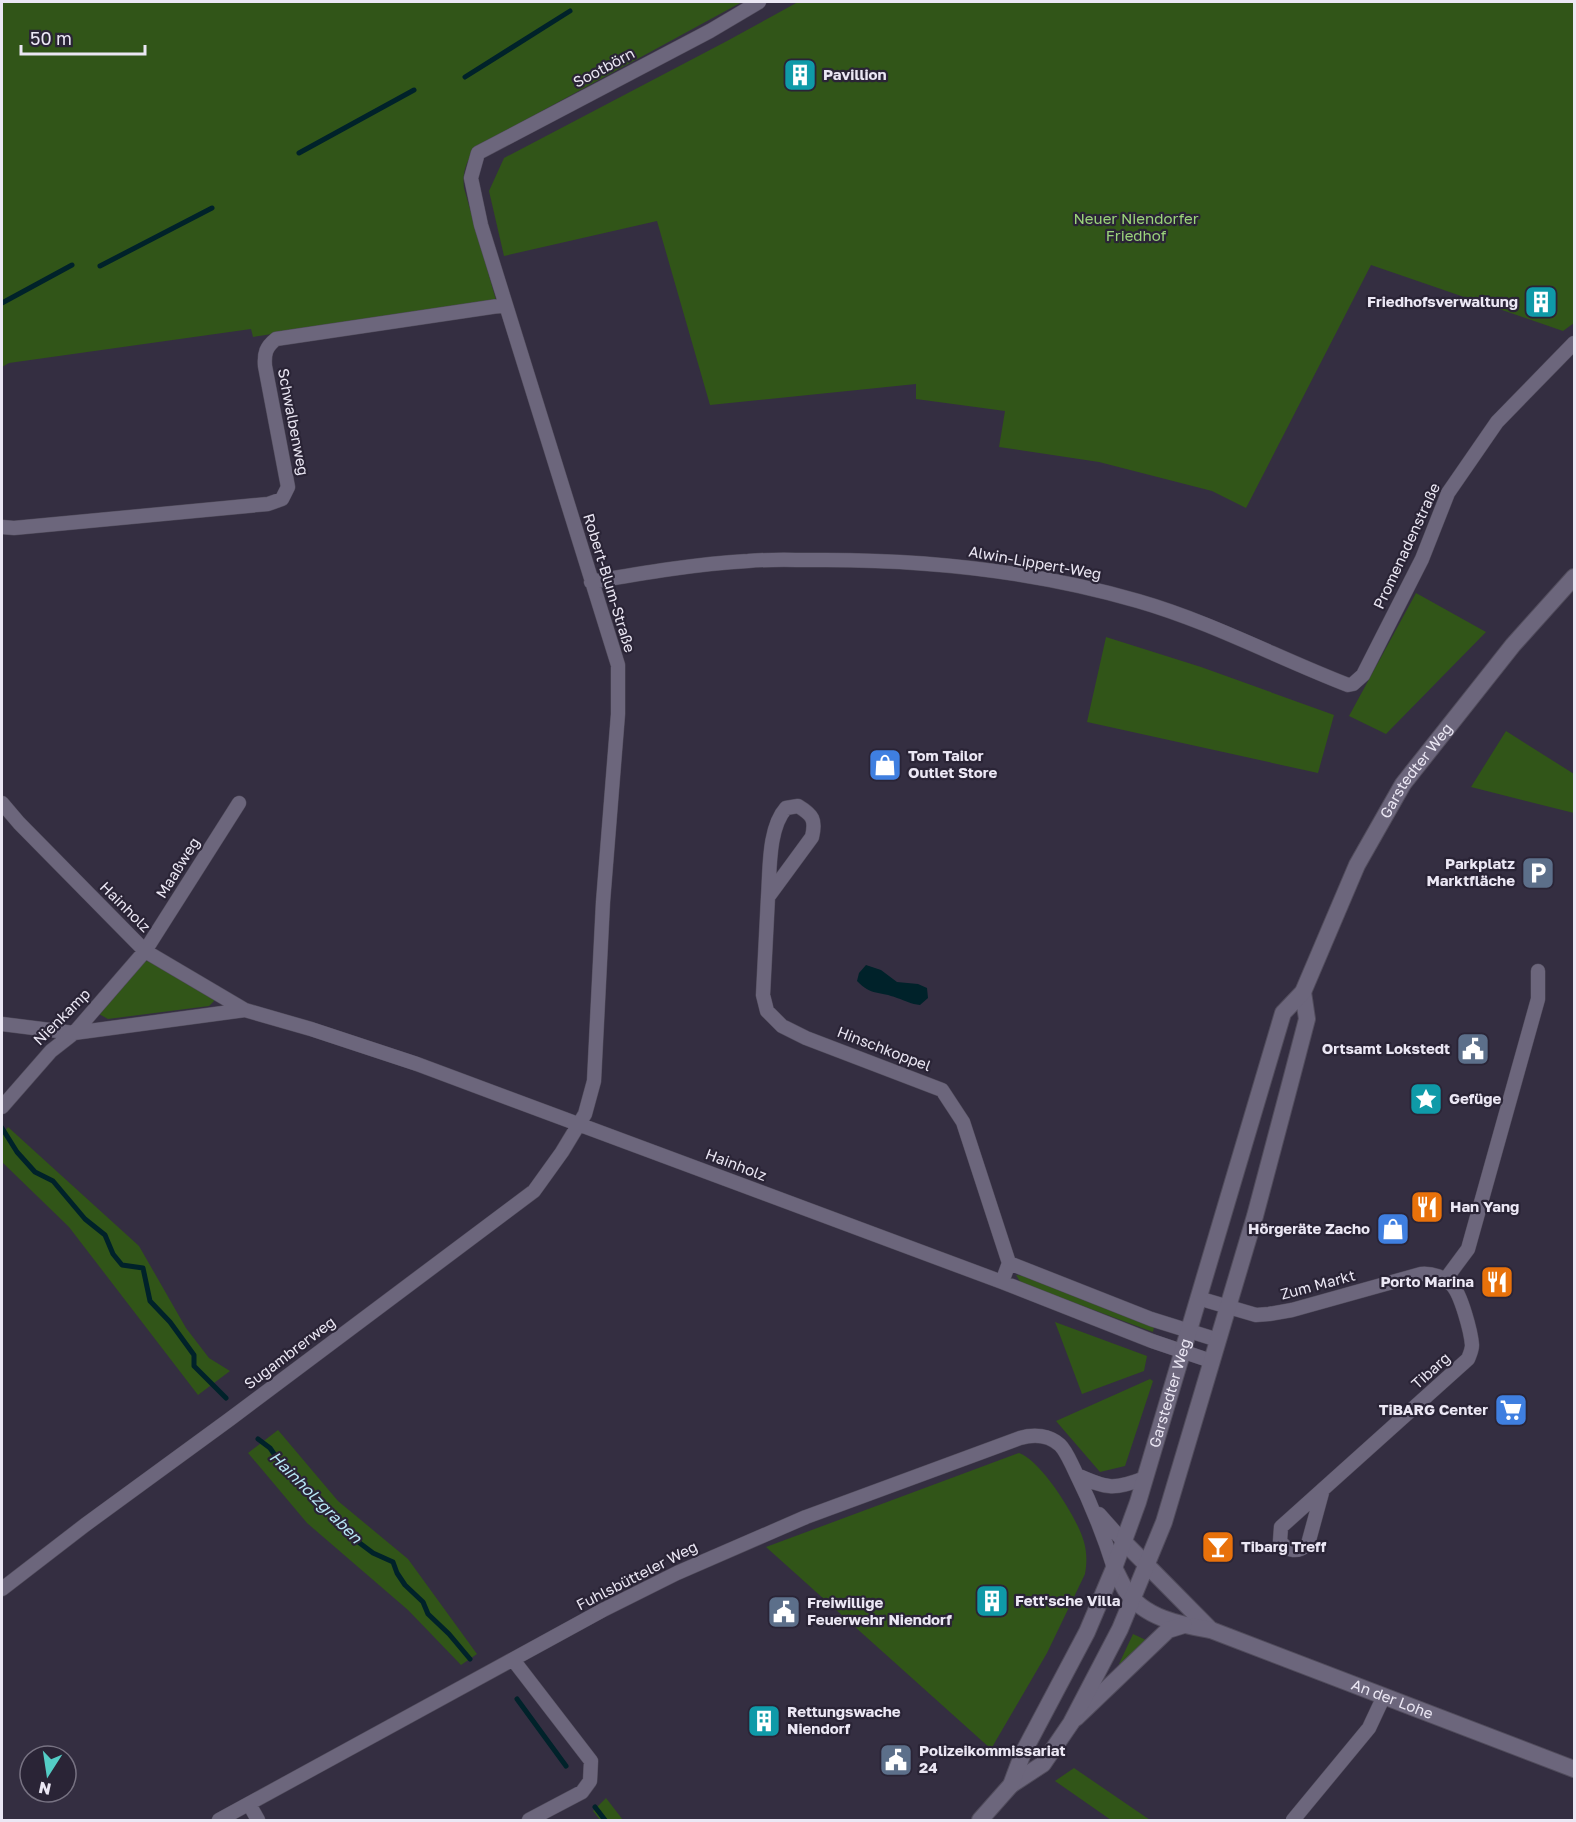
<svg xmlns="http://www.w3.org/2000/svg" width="1576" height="1822" font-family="'Golos Text',sans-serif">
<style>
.green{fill:#315518}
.water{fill:#00222a}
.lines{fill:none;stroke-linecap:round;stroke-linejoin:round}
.stream{stroke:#00222a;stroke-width:5}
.minor-casing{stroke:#514c5c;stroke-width:15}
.tertiary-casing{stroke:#514c5c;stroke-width:18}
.secondary-casing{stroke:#514c5c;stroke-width:18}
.minor{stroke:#6c667c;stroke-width:14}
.tertiary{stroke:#6c667c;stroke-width:16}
.secondary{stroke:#6c667c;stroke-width:16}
.labels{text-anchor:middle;stroke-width:4.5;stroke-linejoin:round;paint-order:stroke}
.street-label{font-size:15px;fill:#ebe7f4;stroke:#2a2436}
.poi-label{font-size:15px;font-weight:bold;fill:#ebe7f4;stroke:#2a2436;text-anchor:start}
.park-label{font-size:15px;fill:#9bd47b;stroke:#2a2436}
.water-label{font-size:16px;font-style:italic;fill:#b8e8f6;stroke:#2a2436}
</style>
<rect width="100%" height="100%" fill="#342e41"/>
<!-- green -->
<path class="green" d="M 2,2 L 742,2 L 476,147 C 467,161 462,171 464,188 L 496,300 L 253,337 L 251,329 L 9,363 L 2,367 Z
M 798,2 L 1574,2 L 1574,323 L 1563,331 L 1371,265 L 1246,508 L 1212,491 L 1099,462 L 999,447 L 1005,411 L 916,399 L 916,384 L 710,405 L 657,221 L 504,256 L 489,191 L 504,158 L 727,41 Z
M 1416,593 L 1486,632 L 1386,734 L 1349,716 Z
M 1106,637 L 1201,667 L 1334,715 L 1318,773 L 1087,722 Z
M 1506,731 L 1574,774 L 1574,813 L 1471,787 Z
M 147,961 L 155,963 L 212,995 L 214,1001 L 209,1006 L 108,1019 L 99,1014 L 141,963 Z
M 8,1127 L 139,1246 L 186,1328 L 209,1358 L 230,1371 L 198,1395 L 69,1227 L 2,1162 L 2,1135 Z
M 1016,1275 L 1026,1276 L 1154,1327 L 1153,1332 L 1021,1283 Z
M 1055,1322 L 1147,1356 L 1144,1371 L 1082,1394 Z
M 1150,1379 L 1153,1381 L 1125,1466 L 1100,1472 L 1056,1421 Z
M 278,1430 L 338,1501 L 408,1559 L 477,1654 L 461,1665 L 408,1610 L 307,1523 L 248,1453 Z
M 1019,1453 C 1041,1460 1078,1519 1084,1542 C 1087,1553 1087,1563 1085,1574 L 1047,1653 L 991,1749 L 766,1547 Z
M 1133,1634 L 1148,1641 L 1120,1667 L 1119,1664 Z
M 1074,1768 L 1150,1820 L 1111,1820 L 1055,1781 Z
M 606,1798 L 623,1820 L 600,1820 L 593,1811 Z"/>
<!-- water -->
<path class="water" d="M 866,965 L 881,970 L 897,982 L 918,984 L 927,988 L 928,998 L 920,1005 C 911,1004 906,1001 897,998 C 880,991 871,996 857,981 L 859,973 Z"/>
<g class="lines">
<!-- stream -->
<path class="stream" d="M 465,77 L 570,11
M 299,153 L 414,90
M 100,266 L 212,208
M 2,303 L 72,265
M 2,1128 L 17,1152 L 35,1172 L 53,1181 L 85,1219 L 105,1235 L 113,1254 L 122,1265 L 143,1268 L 150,1301 L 170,1322 L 194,1355 L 194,1366 L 226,1398
M 258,1439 L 270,1448 L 281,1464 L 312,1498 L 338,1520 L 353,1538 L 373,1553 L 393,1562 L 397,1573 L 405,1585 L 423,1602 L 428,1614 L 449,1634 L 470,1659
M 517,1699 L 566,1766
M 595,1807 L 605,1820"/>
<defs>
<path id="minor" d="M 2,527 L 14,528 L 268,504 L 282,499 L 288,487 L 265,366 C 264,353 266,347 276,339 L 505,305
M 591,582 C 643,573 695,564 748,561 C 769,559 791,560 812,560 C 923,559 1031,570 1138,601 C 1211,622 1278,658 1348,685 L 1353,684 L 1363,675 L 1422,559 L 1448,493 L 1497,422 L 1574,343
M 2,803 L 19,823 L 145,951 L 245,1010
M 798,806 C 813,815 816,820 812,837 L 768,897 C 770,870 768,828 786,808 Z
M 768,897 L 763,995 L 767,1011 L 782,1026 L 806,1038 L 942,1090 L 963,1122 L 1009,1263 L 1002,1282
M 2,1024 L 74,1033 L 245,1010 L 311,1029 L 417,1064 L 1002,1282 L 1152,1341 L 1211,1361
M 2,1107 L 51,1051 L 74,1033 L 145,951 L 239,803
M 1009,1263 L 1151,1319 L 1218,1340
M 1445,1280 L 1468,1249 L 1538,999 L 1538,971
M 1198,1298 L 1256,1315 L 1269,1314 L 1292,1310 L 1421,1274 C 1432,1273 1444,1277 1452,1285 C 1461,1294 1471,1332 1472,1345 C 1472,1350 1470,1354 1468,1359 L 1281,1527 L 1280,1541 C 1288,1552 1298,1553 1308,1544 L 1323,1489
M 1077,1475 C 1108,1489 1114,1490 1145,1478
M 1099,1514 L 1124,1542
M 2,1589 L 85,1525 L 230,1419 L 534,1191 L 562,1152 L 585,1114 L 594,1081 L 603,902 L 618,714 L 618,665 L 481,225 L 471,178 L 478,153 L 710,31 L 759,2
M 514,1661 L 591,1761 L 590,1781 L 582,1792 L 529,1820
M 249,1804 L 258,1820
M 219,1820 L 603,1610 L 677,1573 L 806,1517 L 1020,1438 C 1034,1434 1049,1435 1060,1445 C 1066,1451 1070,1461 1074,1469 C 1090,1501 1103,1533 1114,1568
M 1293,1820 L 1369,1728 L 1384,1696"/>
<g id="tertiary">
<path d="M 1124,1542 L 1211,1630"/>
<path id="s1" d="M 1114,1568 C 1118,1575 1121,1582 1125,1589 C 1143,1618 1181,1625 1211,1630 L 1574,1769"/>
<path d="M 1076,1718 L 1168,1630 L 1184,1625"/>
</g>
<g id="secondary">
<path d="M 1011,1785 L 1043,1764 L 1071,1723 L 1120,1629 L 1164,1522 L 1255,1216 L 1290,1084 L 1307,1019 L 1303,992"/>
<path id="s2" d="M 980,1820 L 1011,1785 L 1023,1753 L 1087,1632 L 1114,1568 L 1138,1502 L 1283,1013 L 1303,992 L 1357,865 L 1403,784 L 1513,645 L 1574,577"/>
</g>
</defs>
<!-- minor casing -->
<use href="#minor" class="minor-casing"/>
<!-- tertiary casing -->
<use href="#tertiary" class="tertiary-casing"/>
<!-- secondary casing -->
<use href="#secondary" class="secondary-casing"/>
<!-- minor -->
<use href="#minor" class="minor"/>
<!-- tertiary -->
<use href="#tertiary" class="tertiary"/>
<!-- secondary -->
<use href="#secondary" class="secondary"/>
</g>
<!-- icons -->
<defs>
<symbol id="building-square" viewBox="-11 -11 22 22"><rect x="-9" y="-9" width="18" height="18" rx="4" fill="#0f9aa8" stroke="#2a2436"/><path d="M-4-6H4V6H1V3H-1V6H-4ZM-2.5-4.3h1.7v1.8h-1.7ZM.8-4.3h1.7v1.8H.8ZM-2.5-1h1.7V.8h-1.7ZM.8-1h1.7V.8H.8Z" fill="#fff"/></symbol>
<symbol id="shop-square" viewBox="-11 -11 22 22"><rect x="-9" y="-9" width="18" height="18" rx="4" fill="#3f7fe0" stroke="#2a2436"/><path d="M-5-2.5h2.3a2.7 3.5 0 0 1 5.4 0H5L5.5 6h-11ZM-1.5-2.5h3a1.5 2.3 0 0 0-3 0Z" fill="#fff"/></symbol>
<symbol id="parking-square" viewBox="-11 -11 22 22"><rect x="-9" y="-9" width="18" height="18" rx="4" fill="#5c6f8a" stroke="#2a2436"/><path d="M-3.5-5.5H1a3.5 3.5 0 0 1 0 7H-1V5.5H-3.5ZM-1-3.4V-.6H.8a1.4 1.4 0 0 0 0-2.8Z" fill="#fff"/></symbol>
<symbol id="civic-square" viewBox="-11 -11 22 22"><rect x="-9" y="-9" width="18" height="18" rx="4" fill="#5c6f8a" stroke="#2a2436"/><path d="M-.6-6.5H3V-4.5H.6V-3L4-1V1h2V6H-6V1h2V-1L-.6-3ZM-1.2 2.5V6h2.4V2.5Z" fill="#fff"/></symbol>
<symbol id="sight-square" viewBox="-11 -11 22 22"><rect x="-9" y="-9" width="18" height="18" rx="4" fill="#0f9aa8" stroke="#2a2436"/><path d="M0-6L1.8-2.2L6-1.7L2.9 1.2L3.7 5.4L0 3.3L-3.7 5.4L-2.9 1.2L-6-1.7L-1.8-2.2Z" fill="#fff"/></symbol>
<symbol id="restaurant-square" viewBox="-11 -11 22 22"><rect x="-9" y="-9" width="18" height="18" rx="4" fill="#e8710a" stroke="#2a2436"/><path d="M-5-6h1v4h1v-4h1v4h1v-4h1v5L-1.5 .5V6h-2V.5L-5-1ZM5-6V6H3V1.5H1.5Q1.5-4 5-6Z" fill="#fff"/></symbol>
<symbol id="supermarket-square" viewBox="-11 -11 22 22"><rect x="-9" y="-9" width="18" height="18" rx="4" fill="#3f7fe0" stroke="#2a2436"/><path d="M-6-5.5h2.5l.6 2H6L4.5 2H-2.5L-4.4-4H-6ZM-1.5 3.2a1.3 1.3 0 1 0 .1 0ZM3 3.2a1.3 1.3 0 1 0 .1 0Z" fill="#fff"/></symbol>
<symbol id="bar-square" viewBox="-11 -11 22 22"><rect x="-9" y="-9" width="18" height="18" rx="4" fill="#e8710a" stroke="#2a2436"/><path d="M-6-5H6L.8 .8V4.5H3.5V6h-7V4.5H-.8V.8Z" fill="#fff"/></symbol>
</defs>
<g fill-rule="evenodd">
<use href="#building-square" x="781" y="56" width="38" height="38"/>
<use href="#building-square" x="1522" y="283" width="38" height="38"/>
<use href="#shop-square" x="866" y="746" width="38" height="38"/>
<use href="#parking-square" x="1519" y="854" width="38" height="38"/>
<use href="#civic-square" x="1454" y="1030" width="38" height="38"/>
<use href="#sight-square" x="1407" y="1080" width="38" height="38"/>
<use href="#restaurant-square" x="1408" y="1188" width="38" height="38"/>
<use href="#shop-square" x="1374" y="1210" width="38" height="38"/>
<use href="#restaurant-square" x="1478" y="1263" width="38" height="38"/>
<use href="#supermarket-square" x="1492" y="1391" width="38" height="38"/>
<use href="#bar-square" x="1199" y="1528" width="38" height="38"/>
<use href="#building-square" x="973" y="1582" width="38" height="38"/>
<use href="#civic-square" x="765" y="1593" width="38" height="38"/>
<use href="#building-square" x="745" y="1702" width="38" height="38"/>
<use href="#civic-square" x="877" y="1741" width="38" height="38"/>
</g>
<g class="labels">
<!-- street labels -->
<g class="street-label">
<text transform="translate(604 68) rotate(-28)" y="5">Sootbörn</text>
<text transform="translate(293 422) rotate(79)" y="5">Schwalbenweg</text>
<text transform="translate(1407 546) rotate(-65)" y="5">Promenadenstraße</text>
<text transform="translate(1035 563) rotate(10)" y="5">Alwin-Lippert-Weg</text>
<text transform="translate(609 583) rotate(73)" y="5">Robert-Blum-Straße</text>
<text dy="5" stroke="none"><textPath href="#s2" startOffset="1146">Garstedter Weg</textPath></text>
<text transform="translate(178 868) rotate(-58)" y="5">Maaßweg</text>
<text transform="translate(125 907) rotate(45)" y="5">Hainholz</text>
<text transform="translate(62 1017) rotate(-45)" y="5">Nienkamp</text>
<text transform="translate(884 1049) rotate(21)" y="5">Hinschkoppel</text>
<text transform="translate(736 1165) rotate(21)" y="5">Hainholz</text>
<text transform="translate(1318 1285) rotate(-15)" y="5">Zum Markt</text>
<text transform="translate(290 1353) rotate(-37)" y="5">Sugambrerweg</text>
<text transform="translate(1431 1371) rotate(-42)" y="5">Tibarg</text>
<text dy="5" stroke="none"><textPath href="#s2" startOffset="471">Garstedter Weg</textPath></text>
<text transform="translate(637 1576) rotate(-27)" y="5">Fuhlsbütteler Weg</text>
<text dy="5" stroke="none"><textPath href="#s1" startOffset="316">An der Lohe</textPath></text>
</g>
<!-- poi labels -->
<g class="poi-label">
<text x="823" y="80">Pavillion</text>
<text x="1518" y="307" text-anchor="end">Friedhofsverwaltung</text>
<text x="908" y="761">Tom Tailor<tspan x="908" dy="17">Outlet Store</tspan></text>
<text x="1515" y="869" text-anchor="end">Parkplatz<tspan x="1515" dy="17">Marktfläche</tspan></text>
<text x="1450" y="1054" text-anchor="end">Ortsamt Lokstedt</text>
<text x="1449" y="1104">Gefüge</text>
<text x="1450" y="1212">Han Yang</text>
<text x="1370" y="1234" text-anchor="end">Hörgeräte Zacho</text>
<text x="1474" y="1287" text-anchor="end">Porto Marina</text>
<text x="1488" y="1415" text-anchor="end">TiBARG Center</text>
<text x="1241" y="1552">Tibarg Treff</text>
<text x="1015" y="1606">Fett'sche Villa</text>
<text x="807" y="1608">Freiwillige<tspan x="807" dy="17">Feuerwehr Niendorf</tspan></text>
<text x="787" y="1717">Rettungswache<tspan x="787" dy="17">Niendorf</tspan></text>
<text x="919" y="1756">Polizeikommissariat<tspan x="919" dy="17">24</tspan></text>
</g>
<!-- park labels -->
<g class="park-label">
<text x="1136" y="224">Neuer Niendorfer<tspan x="1136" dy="17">Friedhof</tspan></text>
</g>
<!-- water labels -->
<g class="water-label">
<text transform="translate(316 1497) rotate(45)" y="6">Hainholzgraben</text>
</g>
</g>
<!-- border -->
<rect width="1576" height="1822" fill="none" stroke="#ebe7f4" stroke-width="6"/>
<!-- north arrow -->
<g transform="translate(48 1774) rotate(192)"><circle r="28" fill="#2a2436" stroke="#777282" stroke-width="1.5"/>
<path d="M0-4.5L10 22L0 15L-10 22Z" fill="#54cdc6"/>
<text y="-9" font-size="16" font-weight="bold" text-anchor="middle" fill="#ebe7f4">N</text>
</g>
<!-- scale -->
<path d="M21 45v9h124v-9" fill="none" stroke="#ebe7f4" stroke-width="3"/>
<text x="30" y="45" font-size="18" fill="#ebe7f4" stroke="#2a2436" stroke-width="4.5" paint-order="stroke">50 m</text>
</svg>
